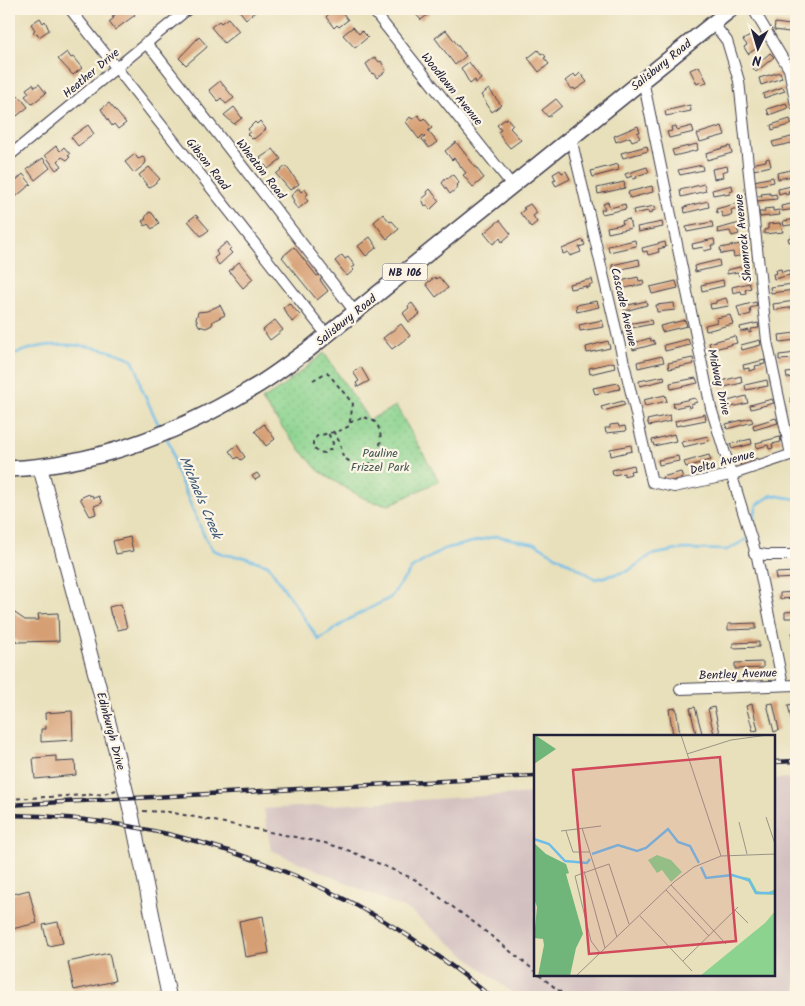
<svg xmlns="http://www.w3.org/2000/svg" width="805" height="1006" font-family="Kalam,sans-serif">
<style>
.railway{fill:#d2bfc0}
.park{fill:url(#park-dots);stroke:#567a65}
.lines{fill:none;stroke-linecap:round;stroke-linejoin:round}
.stream{stroke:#6ebde8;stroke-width:2.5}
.building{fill:#d69e73}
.street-casing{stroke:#403e4e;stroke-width:12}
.secondary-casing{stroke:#403e4e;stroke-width:16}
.primary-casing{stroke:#403e4e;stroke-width:18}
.path{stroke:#403e4e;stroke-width:2;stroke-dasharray:4 4;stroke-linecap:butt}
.street{stroke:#fff;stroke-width:10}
.secondary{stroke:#fff;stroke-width:14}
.primary{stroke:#fff;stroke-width:15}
.rail-casing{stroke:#22223b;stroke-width:4.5}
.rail{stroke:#fcf5e5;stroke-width:2.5;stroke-dasharray:8;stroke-linecap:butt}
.labels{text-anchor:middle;stroke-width:4.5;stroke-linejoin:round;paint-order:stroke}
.shield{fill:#fcf5e5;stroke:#63616e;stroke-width:1}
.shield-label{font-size:11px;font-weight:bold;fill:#22223b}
.street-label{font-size:12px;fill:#22223b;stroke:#fcf5e5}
.park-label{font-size:12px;fill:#425754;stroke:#fcf5e5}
.water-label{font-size:14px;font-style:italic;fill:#3d5878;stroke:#fcf5e5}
.inset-river{fill:none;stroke:#6ebde8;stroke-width:2.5}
.inset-road{fill:none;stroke:#999488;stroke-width:1}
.view{fill:#d1495b;fill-opacity:0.15;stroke:#d1495b;stroke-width:2.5}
.inset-edge{fill:none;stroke:#22223b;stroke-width:2.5}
</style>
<defs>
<pattern id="park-dots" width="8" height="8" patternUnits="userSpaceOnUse" patternTransform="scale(1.25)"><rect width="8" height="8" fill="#8bd38f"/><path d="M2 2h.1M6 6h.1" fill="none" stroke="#78b57c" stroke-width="1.8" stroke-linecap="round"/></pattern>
</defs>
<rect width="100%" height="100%" fill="#fcf5e5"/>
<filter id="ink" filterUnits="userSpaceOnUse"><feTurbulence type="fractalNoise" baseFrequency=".02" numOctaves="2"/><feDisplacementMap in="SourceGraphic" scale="10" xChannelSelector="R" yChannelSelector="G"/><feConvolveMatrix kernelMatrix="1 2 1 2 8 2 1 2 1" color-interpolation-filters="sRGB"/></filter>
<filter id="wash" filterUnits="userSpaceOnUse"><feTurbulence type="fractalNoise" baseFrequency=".0096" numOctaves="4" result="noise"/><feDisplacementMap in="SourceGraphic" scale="20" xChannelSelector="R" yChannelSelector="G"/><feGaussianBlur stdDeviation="1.12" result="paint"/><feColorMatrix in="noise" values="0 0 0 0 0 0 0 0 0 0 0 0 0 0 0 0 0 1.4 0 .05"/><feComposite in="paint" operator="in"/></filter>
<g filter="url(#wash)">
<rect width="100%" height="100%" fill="#e8e0bb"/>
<!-- railway -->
<path class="railway" d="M 796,778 L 796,997 L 517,997 L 410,911 L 271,850 L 264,809 L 535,793 L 535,975 L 774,975 L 774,779 Z"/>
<!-- park -->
<path class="park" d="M 324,353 L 369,420 L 396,406 L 439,481 L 389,505 L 369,501 L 342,486 L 318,470 L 291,439 L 262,400 L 282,387 Z"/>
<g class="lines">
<!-- stream -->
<path class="stream" d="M 9,355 C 20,352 32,348 43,346 C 73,342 105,347 132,359 L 138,372 L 141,387 L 160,428
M 166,437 L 171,446 L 175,468 L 206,540 L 213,550 L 226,555 L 243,557 L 268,565 L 319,640 L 351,618 L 390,598 L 412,568 L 444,549 L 497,536 L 536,544 L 596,579 L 628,571 L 651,555 L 683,549 L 727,550 L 749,538
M 752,525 L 757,505 L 772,495 L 796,499"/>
</g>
<g id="blocks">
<!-- building -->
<path class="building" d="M 124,9 L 125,10 L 131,9 L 135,15 L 115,30 L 109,22 L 114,18 L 112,17 L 115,15 L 114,13 Z
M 238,9 L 258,9 L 246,19 Z
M 334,9 L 340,9 L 348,20 L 339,27 L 337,25 L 334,28 L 326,17 Z
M 411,9 L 427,9 L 430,13 L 421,20 Z
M 765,9 L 780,9 L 768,14 Z
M 40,18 L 43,23 L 45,21 L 49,30 L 39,37 L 37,33 L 34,34 L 33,32 L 35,30 L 31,24 Z
M 228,18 L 239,31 L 224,43 L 211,27 L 219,21 L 221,23 Z
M 775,23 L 790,25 L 789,32 L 774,30 Z
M 353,27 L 359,34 L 362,31 L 368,37 L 355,48 L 343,35 Z
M 446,30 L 466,56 L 455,65 L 435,38 Z
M 752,35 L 760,46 L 748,54 L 744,47 L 747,45 L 743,40 Z
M 199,37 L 207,46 L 206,48 L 186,65 L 179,58 Z
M 538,50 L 541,54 L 543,53 L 546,57 L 544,58 L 549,64 L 539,72 L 528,58 Z
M 67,52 L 71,58 L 73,57 L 82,68 L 73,75 L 58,59 Z
M 770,53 L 774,57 L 756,72 L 753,68 Z
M 375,57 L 379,62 L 381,61 L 386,71 L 377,78 L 373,73 L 372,74 L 366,64 Z
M 469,62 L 481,79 L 476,83 L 475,80 L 470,84 L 461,68 Z
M 699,66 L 707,82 L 702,85 L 701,82 L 697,84 L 690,70 Z
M 780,72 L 782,78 L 761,85 L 759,78 Z
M 580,73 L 587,82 L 575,90 L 574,88 L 572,89 L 565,81 L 574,74 L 576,77 Z
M 220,81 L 234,98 L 226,104 L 221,98 L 218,101 L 209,90 Z
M 33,84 L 35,87 L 39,84 L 46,93 L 32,104 L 25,96 L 29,93 L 26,89 Z
M 783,87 L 785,91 L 764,98 L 763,94 Z
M 489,89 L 501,105 L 492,112 L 481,95 Z
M 14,93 L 17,97 L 19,96 L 28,107 L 17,116 L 9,106 L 9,103 L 11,101 L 9,98 Z
M 556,99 L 562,106 L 548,117 L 542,110 Z
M 109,103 L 126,123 L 118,129 L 114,124 L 112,126 L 101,109 Z
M 786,103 L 788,108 L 769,115 L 767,109 Z
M 690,105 L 691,111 L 666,116 L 665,111 Z
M 234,107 L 242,118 L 234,124 L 224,115 Z
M 9,112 L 14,119 L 9,124 Z
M 418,115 L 422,120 L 424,118 L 432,128 L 428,131 L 437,142 L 429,148 L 422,139 L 425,137 L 423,135 L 419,139 L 406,122 L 410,117 L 412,119 Z
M 507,118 L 513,125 L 510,128 L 521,140 L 510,148 L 500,136 L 501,136 L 498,132 L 501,130 L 497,125 Z
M 790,119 L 792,124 L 772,130 L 771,125 Z
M 260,121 L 266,129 L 254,139 L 254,138 L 252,139 L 247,134 L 250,132 L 248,129 L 255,122 L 257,124 Z
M 88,125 L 94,134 L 78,146 L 71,137 Z
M 638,126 L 640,132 L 637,133 L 640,138 L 632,141 L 630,137 L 616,142 L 614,136 Z
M 676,126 L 677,130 L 692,126 L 694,132 L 669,138 L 667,132 L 672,131 L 671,127 Z
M 722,126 L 725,135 L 700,142 L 697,134 Z
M 795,136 L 796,142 L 774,147 L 772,142 Z
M 456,142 L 484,178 L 473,187 L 463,175 L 466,173 L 454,158 L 452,160 L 445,151 Z
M 697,144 L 698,150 L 674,156 L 672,150 Z
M 56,146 L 60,151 L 64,147 L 70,154 L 68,156 L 70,157 L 67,160 L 62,157 L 58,161 L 62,166 L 56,170 L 45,155 Z
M 647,146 L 648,151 L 623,158 L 621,153 Z
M 730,146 L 732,153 L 707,160 L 706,153 Z
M 273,149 L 281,159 L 268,169 L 265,165 L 264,166 L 260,158 Z
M 135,154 L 138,159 L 143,157 L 146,161 L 145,164 L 134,173 L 125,162 Z
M 43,158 L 50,168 L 35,180 L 27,169 Z
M 769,158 L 771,166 L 754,170 L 753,165 L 756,164 L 756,163 L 766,161 L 766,159 Z
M 618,164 L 619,170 L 593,177 L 591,171 Z
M 702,165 L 703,170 L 680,175 L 678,170 Z
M 286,166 L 299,184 L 290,190 L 276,174 Z
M 727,166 L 728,170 L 722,172 L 723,177 L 714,179 L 712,169 Z
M 149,167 L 160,179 L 149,188 L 139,175 Z
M 647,167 L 649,172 L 636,176 L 637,178 L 633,179 L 632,176 L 627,178 L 625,174 Z
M 796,169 L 796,175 L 778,179 L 777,173 Z
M 560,170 L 562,173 L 566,171 L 570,179 L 556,186 L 553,181 L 556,180 L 553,174 Z
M 23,174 L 31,184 L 13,199 L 9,193 L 9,187 Z
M 453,175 L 459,183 L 456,186 L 457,188 L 450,194 L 442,183 L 446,178 L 447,179 Z
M 773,177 L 774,182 L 755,186 L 754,181 Z
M 624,182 L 625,188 L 598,194 L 597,188 Z
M 704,184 L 706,191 L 681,197 L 680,190 Z
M 732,185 L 733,191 L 729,192 L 730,194 L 725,195 L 724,193 L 713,195 L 712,190 Z
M 796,185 L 796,190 L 788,191 L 789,194 L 786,195 L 785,192 L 779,194 L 778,189 Z
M 652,186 L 653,192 L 630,198 L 628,192 Z
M 297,189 L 299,189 L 301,192 L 305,189 L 308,194 L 305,197 L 308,201 L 298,209 L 293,203 L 294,201 L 291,196 Z
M 430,189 L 439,201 L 430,210 L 427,205 L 425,206 L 422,199 L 428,194 L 427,192 Z
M 770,193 L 770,195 L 776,194 L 777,199 L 757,201 L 756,196 L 762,196 L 761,194 Z
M 708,201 L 709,207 L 685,213 L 684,207 Z
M 608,202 L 610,208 L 625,204 L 626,209 L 602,214 L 601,210 L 605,209 L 603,204 Z
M 738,203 L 739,207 L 731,210 L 732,215 L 723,217 L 721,212 L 717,213 L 716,209 Z
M 796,203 L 796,209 L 782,211 L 781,206 Z
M 530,204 L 537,213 L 533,216 L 537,222 L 531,227 L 520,213 L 525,209 L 523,208 Z
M 655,206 L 656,210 L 652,211 L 652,213 L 649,214 L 648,211 L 634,214 L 633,210 Z
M 773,208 L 773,211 L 779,210 L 780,215 L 760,217 L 759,212 L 765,212 L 764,209 Z
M 149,212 L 152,213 L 159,223 L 152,229 L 148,224 L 145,226 L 142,221 L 146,219 L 145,218 Z
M 383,214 L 390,222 L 392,221 L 399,229 L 387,239 L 374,222 Z
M 196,215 L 209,230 L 201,236 L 188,221 Z
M 629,219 L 631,228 L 608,233 L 607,227 L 623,224 L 622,221 Z
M 796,219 L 796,224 L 784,226 L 783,221 Z
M 500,220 L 511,234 L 502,242 L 500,238 L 493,244 L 484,233 Z
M 662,222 L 663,227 L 638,232 L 637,227 Z
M 712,222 L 713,227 L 687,232 L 686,227 Z
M 740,223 L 741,228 L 737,229 L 739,234 L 732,236 L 730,231 L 718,233 L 717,229 Z
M 780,223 L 783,232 L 764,234 L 764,230 L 768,229 L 768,224 Z
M 796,236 L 796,241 L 789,242 L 788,238 Z
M 370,237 L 377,247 L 366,256 L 358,246 Z
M 714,239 L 715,245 L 711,245 L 712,249 L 704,251 L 703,247 L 693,249 L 692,244 Z
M 583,240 L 585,245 L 579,247 L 581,252 L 570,256 L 568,252 L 563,254 L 562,249 Z
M 635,240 L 636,246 L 609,252 L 608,246 Z
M 227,242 L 231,248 L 229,250 L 232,253 L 219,265 L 214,258 L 218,255 L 216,251 Z
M 665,242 L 666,247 L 658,249 L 659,252 L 648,255 L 647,251 L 643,252 L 642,248 Z
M 746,243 L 747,249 L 742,250 L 744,255 L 734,257 L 733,252 L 721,254 L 720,248 Z
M 294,247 L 317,276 L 319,275 L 322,278 L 320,280 L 328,291 L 317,300 L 282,257 Z
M 791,252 L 796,252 L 796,256 L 791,257 Z
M 342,255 L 345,259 L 348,257 L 355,266 L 352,268 L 354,270 L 347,276 L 335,261 Z
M 639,259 L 640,265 L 613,271 L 612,265 Z
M 719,260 L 720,266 L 695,272 L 694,266 Z
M 239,262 L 253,279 L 243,288 L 229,271 Z
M 748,265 L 749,270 L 743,271 L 744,275 L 739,276 L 738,272 L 727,274 L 727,270 Z
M 781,269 L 782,272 L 789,270 L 790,275 L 774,279 L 773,274 L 777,273 L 776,270 Z
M 435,277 L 436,279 L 439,277 L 448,288 L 436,297 L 426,284 Z
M 638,277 L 639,281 L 643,280 L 644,284 L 621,289 L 620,281 Z
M 592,279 L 593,284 L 589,285 L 590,287 L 586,288 L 586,286 L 570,289 L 569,284 Z
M 723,280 L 724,286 L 702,291 L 701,285 Z
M 676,281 L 678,288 L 652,294 L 650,287 Z
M 749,283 L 751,288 L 745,290 L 746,293 L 742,294 L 741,291 L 733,293 L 732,287 Z
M 793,284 L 794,290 L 771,293 L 770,287 Z
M 726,298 L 729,306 L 711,309 L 710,304 L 716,303 L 716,301 Z
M 597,301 L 599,307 L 577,312 L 576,305 Z
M 646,301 L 647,305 L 625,311 L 624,306 Z
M 795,301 L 796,307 L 774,310 L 773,304 Z
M 756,302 L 757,306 L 750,308 L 751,314 L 740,317 L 737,307 Z
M 289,303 L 300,315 L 292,322 L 283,308 Z
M 412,303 L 420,314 L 409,322 L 403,313 L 409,308 L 408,306 Z
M 674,303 L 675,310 L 657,312 L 656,305 Z
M 220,305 L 225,315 L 213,321 L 212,325 L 206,328 L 199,326 L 196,319 L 198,312 L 207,311 Z
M 730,315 L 733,324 L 706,331 L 705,325 L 717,322 L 716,318 Z
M 275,320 L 283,330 L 270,340 L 263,330 Z
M 602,320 L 604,327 L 580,331 L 579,325 Z
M 651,320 L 652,324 L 627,329 L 626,324 Z
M 685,320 L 687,326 L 662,332 L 660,326 Z
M 758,323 L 759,328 L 751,329 L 752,332 L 749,333 L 749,330 L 741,332 L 740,327 Z
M 401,324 L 410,336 L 392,349 L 383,338 Z
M 796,333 L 796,340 L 780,342 L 779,335 Z
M 735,336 L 737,343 L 711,350 L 709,343 Z
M 650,338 L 651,341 L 653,340 L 655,344 L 633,350 L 632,345 L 637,344 L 637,342 Z
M 688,339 L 690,345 L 665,351 L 664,345 Z
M 760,340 L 761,345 L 742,350 L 741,345 Z
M 608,341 L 610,348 L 587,353 L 586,347 Z
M 796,353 L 796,359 L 779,360 L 779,355 Z
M 662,356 L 664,362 L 638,368 L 637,362 Z
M 693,358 L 694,364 L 669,369 L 668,363 Z
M 765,360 L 765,364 L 755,366 L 756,369 L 749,371 L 749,368 L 744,369 L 743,365 Z
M 614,362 L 615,368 L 590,374 L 589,368 Z
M 361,367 L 369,381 L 358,387 L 356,383 L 359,381 L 353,372 Z
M 796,372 L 796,377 L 787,378 L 786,373 Z
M 664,376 L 665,380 L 640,386 L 639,381 Z
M 741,376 L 742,383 L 720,388 L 718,382 Z
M 696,378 L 698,383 L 671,389 L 670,383 Z
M 767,380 L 768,386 L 746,390 L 745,385 Z
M 618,383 L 620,389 L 595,394 L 593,388 Z
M 794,392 L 796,392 L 796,402 L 791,403 L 790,398 L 795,397 Z
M 665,395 L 667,401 L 645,406 L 643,400 Z
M 746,396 L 748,403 L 723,409 L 721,403 Z
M 695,398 L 697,402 L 691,404 L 692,407 L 689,408 L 688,405 L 674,408 L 673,403 Z
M 772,399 L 774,403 L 751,409 L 750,405 Z
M 623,401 L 625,405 L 603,411 L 601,407 Z
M 705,414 L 706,420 L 676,426 L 675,421 Z
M 670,415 L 671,421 L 649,426 L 647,420 Z
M 751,418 L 753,422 L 727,429 L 726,424 Z
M 776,418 L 778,423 L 754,430 L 753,425 Z
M 264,424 L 275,439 L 266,446 L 255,431 Z
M 618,424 L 619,427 L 625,426 L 626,431 L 606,433 L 605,428 L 610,428 L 610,425 Z
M 674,434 L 676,441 L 654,446 L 652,440 Z
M 708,436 L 709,441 L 683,447 L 681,442 Z
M 780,437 L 781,442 L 772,444 L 773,448 L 769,449 L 768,445 L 757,448 L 756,443 Z
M 751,439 L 752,444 L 732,449 L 730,444 Z
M 237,445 L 245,457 L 241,460 L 238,457 L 235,459 L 229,451 Z
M 631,445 L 632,451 L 611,456 L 610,449 Z
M 709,455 L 711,460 L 686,467 L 684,462 Z
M 678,456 L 679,461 L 659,465 L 658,460 Z
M 758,458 L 759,464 L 741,467 L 740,462 Z
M 634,465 L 635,470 L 630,471 L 631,474 L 624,476 L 624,473 L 613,475 L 612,470 Z
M 681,472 L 683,478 L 664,483 L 662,477 Z
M 257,473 L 260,477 L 255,480 L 252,476 Z
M 89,494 L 90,496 L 92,495 L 94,498 L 99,496 L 102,503 L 94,506 L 96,514 L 90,516 L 80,498 Z
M 130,537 L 133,551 L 116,554 L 113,541 Z
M 796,572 L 796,578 L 776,579 L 775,573 Z
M 796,592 L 796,598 L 780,599 L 780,593 Z
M 121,604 L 127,628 L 118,630 L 112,616 L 111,616 L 109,607 Z
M 9,609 L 25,620 L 39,620 L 38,614 L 58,613 L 59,641 L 18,642 L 9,635 Z
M 796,611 L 796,618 L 785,618 L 785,612 Z
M 756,623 L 756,629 L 728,630 L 728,624 Z
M 792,633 L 796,633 L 796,639 L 792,639 Z
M 759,642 L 759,647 L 733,648 L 733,643 Z
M 763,662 L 763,668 L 735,669 L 735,663 Z
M 773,703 L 779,730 L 774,732 L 767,704 Z
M 752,704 L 758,730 L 753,731 L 746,706 Z
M 794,704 L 796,716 L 796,731 L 794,732 L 788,705 Z
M 695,707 L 702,733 L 696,734 L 690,708 Z
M 714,707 L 720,733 L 714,734 L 708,709 Z
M 676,708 L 680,735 L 673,735 L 669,709 Z
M 72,711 L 73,740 L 41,742 L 41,729 L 46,729 L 45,713 Z
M 56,756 L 56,762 L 75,761 L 76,775 L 35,779 L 33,758 Z
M 29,890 L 37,923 L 12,929 L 9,913 L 9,895 Z
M 263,916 L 269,953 L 245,957 L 239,921 Z
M 58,922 L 63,943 L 48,946 L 43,925 Z
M 109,953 L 115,981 L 74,990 L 68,962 Z"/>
</g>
</g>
<g filter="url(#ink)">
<use href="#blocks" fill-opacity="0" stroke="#403e4e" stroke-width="1"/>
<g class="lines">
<defs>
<path id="street" d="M 70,9 L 326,334
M 372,9 L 512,185
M 753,9 L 789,69 L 796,105
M 713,23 L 727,41 L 739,81 L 767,341 L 791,455
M 145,43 L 155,53 L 355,312
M 643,80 L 711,408 L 757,557 L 783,685
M 571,138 L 652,482 L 674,487 L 730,475 L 796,453
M 9,156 L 188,9
M 754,553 L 766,555 L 796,555
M 680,689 L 796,685"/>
<path id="secondary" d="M 40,467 L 115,747 L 131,812 L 169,997"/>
<path id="primary" d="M 9,469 C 95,465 178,433 251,389 C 271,378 289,363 308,350 L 731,9"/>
</defs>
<!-- street casing -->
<use href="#street" class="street-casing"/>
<!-- secondary casing -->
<use href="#secondary" class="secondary-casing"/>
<!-- primary casing -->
<use href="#primary" class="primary-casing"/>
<!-- path -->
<path class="path" d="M 313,380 L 327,372 L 353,404 L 349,426 L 342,430 L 317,436 L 313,442 L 313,448 L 318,452 L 325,453 L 332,448 L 333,443 L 328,433
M 333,431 L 340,443 L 343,457 L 356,466 C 360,466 365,467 368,465 C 381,458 385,432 375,422 C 372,420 367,418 364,417 L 349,423
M 9,799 L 104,794 L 116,790
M 143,811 L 169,812 L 325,843 L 350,851 L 416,880 L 476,924 L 535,971
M 539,975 L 567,997"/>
<!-- street -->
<use href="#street" class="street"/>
<!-- secondary -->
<use href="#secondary" class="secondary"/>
<!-- primary -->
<use href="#primary" class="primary"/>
<defs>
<path id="rail" d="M 774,762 L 796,761
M 9,805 L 535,776
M 9,815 C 186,817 356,883 491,997"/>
</defs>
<!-- rail casing -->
<use href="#rail" class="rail-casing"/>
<!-- rail -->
<use href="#rail" class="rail"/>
</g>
</g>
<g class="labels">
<!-- shield labels -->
<rect class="shield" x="382.5" y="263.5" width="45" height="17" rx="4"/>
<g class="shield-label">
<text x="405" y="276">NB 106</text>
</g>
<!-- street labels -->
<g class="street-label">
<text transform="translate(661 65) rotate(-39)" y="4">Salisbury Road</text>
<text transform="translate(91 73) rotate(-40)" y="4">Heather Drive</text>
<text transform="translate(452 89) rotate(51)" y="4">Woodlawn Avenue</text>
<text transform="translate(208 164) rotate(52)" y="4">Gibson Road</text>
<text transform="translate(261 169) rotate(52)" y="4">Wheaton Road</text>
<text transform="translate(743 238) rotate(-96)" y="4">Shamrock Avenue</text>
<text transform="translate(624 307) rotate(77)" y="4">Cascade Avenue</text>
<text transform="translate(346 320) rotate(-39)" y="4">Salisbury Road</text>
<text transform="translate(719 382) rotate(77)" y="4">Midway Drive</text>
<text transform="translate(722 462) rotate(-15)" y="4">Delta Avenue</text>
<text transform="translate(738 674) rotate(-2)" y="4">Bentley Avenue</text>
<text transform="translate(111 731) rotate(75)" y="4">Edinburgh Drive</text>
</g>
<!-- park labels -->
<g class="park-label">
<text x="380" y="457">Pauline<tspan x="380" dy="14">Frizzel Park</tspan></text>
</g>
<!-- water labels -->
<g class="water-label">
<text transform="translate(201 497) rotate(67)" y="5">Michaels Creek</text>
</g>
</g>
<!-- overview -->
<g transform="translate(534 735)">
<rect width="241" height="241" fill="#e8e0bb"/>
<path d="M 1,0 L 22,14 L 0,29 L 0,0 ZM 0,108 L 12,119 L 32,129 L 35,138 L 32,139 L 49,199 L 42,213 L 36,241 L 4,241 L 10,210 L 9,204 L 0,203 L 3,172 L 0,164 Z" fill="#70b57a"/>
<path d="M 198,140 L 216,143 L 223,156 L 233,158 L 241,154 L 241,160 L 221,159 L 215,147 ZM 241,176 L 241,241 L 166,241 L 231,188 Z" fill="#8bd38f"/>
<path d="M 123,120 L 137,125 L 148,137 L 137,147 L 128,135 L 123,138 L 114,125 Z" fill="#8bd38f"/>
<path class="inset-river" d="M 0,104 L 15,109 L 31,126 L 53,128 L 56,124M 58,119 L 84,110 L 103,116 L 112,113 L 134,94 L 144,107 L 156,111 L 165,128M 167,132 L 172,143 L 198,140 L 215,145 L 222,158 L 242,158"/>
<path class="inset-road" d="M 147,0 L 187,121M 153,19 L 197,5 L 234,0M 232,82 L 242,112M 205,87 L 213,119M 48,93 L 83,202M 27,96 L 67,91M 32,96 L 39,117 L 55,117M 50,136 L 71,213M 137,150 L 192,209M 132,155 L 175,201M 201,175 L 214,188M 106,181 L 158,236M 66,218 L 57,206 L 41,141 L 75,129 L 95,189M 149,226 L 204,172M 42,241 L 140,147 L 160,132 L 187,121 L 242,119"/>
<path class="view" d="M 186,22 L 202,206 L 55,219 L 39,35 Z"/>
<rect width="241" height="241" class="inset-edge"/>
</g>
<!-- margin -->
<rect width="805" height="1006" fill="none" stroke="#fcf5e5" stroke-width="30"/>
<!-- north arrow -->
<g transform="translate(758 48) rotate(185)" stroke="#fcf5e5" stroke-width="4" paint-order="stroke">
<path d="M0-4L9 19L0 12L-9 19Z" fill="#22223b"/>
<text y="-8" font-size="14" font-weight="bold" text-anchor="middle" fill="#22223b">N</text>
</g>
</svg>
